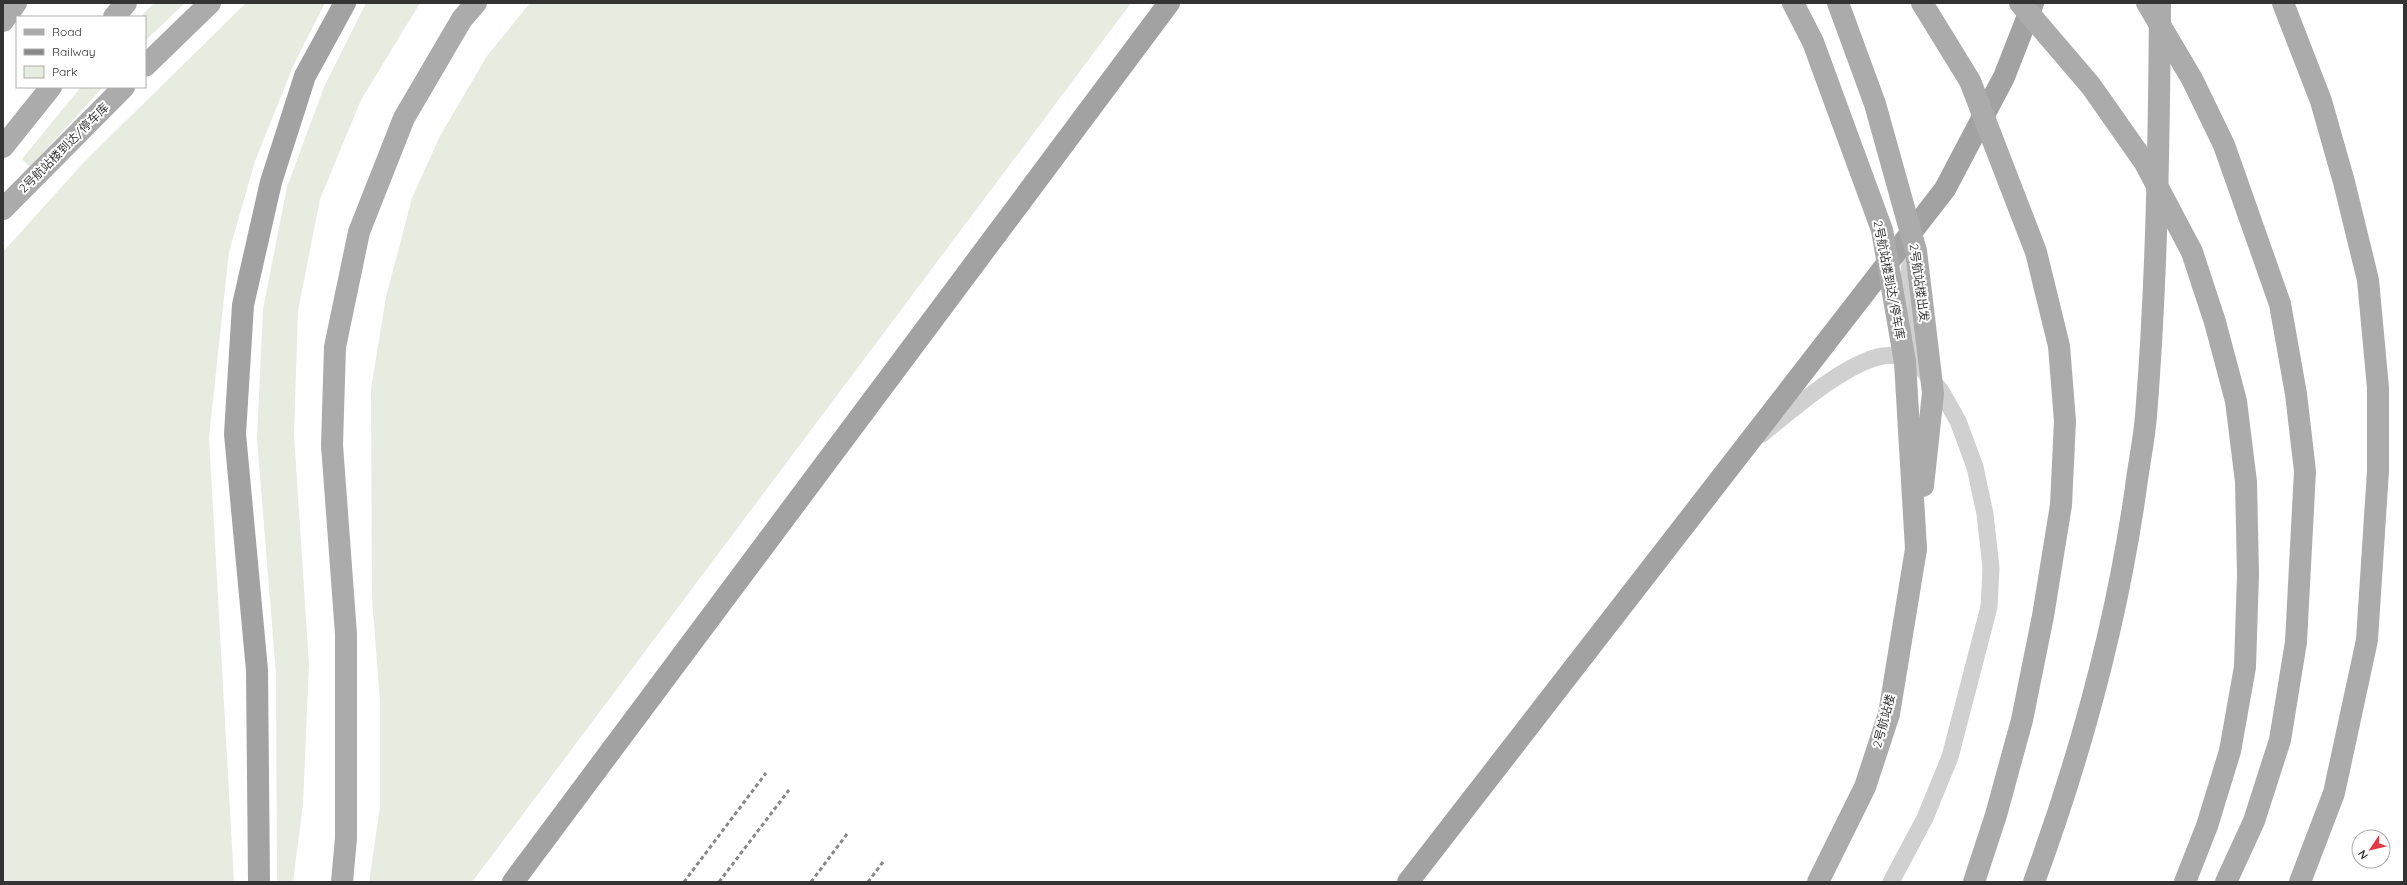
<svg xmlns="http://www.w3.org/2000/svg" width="2407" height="885" font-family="Quicksand,'Noto Sans SC',sans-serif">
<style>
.green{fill:#e6ecdf}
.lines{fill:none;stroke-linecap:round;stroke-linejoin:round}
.service{stroke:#d0d0d0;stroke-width:17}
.primary{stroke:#ababab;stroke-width:22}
.trunk{stroke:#a2a2a2;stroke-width:22}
.rail{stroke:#888;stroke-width:3;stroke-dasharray:4 3;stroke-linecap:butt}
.primary-bridge{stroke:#ababab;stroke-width:22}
.labels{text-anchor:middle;stroke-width:4;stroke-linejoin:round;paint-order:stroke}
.street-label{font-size:12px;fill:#333;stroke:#fff}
</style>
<rect width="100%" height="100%" fill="#fff"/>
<!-- green -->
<path class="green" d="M 154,3 L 185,3 L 145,41 L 145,17 L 140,17 Z
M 246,3 L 325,3 L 294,64 L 255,161 L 229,252 L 209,437 L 234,882 L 3,882 L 3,252 L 85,161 Z
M 366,3 L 420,3 L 361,100 L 320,199 L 298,311 L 294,435 L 309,665 L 303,804 L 293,882 L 277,882 L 276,674 L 257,439 L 263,309 L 287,187 L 324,87 Z
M 530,3 L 1131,3 L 472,882 L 369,882 L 380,807 L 380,702 L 372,598 L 371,389 L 386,297 L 412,198 L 440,136 L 487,56 Z
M 81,87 L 103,87 L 30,167 L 22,159 Z"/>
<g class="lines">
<!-- service -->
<path class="service" d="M 1762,434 C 1792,410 1846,362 1883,356 C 1893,354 1904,357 1914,359
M 1891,882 L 1925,818 L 1950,757 L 1989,607 L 1991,568 L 1985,514 L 1975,467 L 1958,421 L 1941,391 L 1914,359 L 1905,300 L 1912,251"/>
<!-- primary -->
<path class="primary" d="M 2283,3 L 2321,101 L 2344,182 L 2368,280 L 2378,388 L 2378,471 L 2367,640 L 2334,793 L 2300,882
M 114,17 L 126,3
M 3,21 L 16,3
M 145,66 L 210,3
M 3,147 L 51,87
M 3,209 L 124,87
M 342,882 L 346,838 L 346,634 L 332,445 L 335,347 L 359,232 L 404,118 L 462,19 L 476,3
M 1818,882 L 1865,787 L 1889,714 L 1916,549
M 2034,882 C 2081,754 2117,622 2136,487 C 2139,463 2144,440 2146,416 C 2157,279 2159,140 2160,3"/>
<!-- trunk -->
<path class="trunk" d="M 259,882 L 257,670 L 235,434 L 243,305 L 271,182 L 305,76 L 345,3
M 513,882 L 1169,3
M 1408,882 L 1945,189 L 2004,77 L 2033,3"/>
<!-- rail -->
<path class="rail" d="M 684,882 L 766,773
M 719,882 L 789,790
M 811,882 L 847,834
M 868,882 L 883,862"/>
<!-- primary-bridge -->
<path class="primary-bridge" d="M 1793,3 L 1813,42 L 1882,230 L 1905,362 L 1916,549
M 1838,3 L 1875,104 L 1916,251 L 1933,393 L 1923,486
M 1922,3 L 1970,81 L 2036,252 L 2059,346 L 2065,421 L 2061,505 L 2043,616 L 2022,720 L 1996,815 L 1974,882
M 2020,3 L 2091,86 L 2145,163 L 2192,252 L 2215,322 L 2236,401 L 2246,482 L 2248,574 L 2245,667 L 2230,751 L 2207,826 L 2185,882
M 2147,3 L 2192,79 L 2224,145 L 2280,304 L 2296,394 L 2305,471 L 2296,642 L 2280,740 L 2254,821 L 2226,882"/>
</g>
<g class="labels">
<!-- street labels -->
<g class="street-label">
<text transform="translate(64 148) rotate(-45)" y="4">2号航站楼到达/停车库</text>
<text transform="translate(1889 280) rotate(79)" y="4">2号航站楼到达/停车库</text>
<text transform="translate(1919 283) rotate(82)" y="4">2号航站楼出发</text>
<text transform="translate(1884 721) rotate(-75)" y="4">2号航站楼</text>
</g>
</g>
<!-- border -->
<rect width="2407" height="885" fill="none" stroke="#333333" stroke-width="8"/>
<!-- legend -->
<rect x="16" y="16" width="130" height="72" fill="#ffffff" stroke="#adadad"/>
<rect x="24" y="29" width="20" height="6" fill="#ababab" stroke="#adadad"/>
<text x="52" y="36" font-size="12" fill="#333333">Road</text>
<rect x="24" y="49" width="20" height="6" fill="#888888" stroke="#adadad"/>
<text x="52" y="56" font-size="12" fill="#333333">Railway</text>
<rect x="24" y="66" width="20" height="12" fill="#e6ecdf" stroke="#adadad"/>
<text x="52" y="76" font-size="12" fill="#333333">Park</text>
<!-- north arrow -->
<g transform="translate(2371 849) rotate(235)"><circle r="19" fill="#ffffff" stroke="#adadad"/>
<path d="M0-3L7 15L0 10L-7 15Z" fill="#e63946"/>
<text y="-6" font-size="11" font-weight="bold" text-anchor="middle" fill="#333333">N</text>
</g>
</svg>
